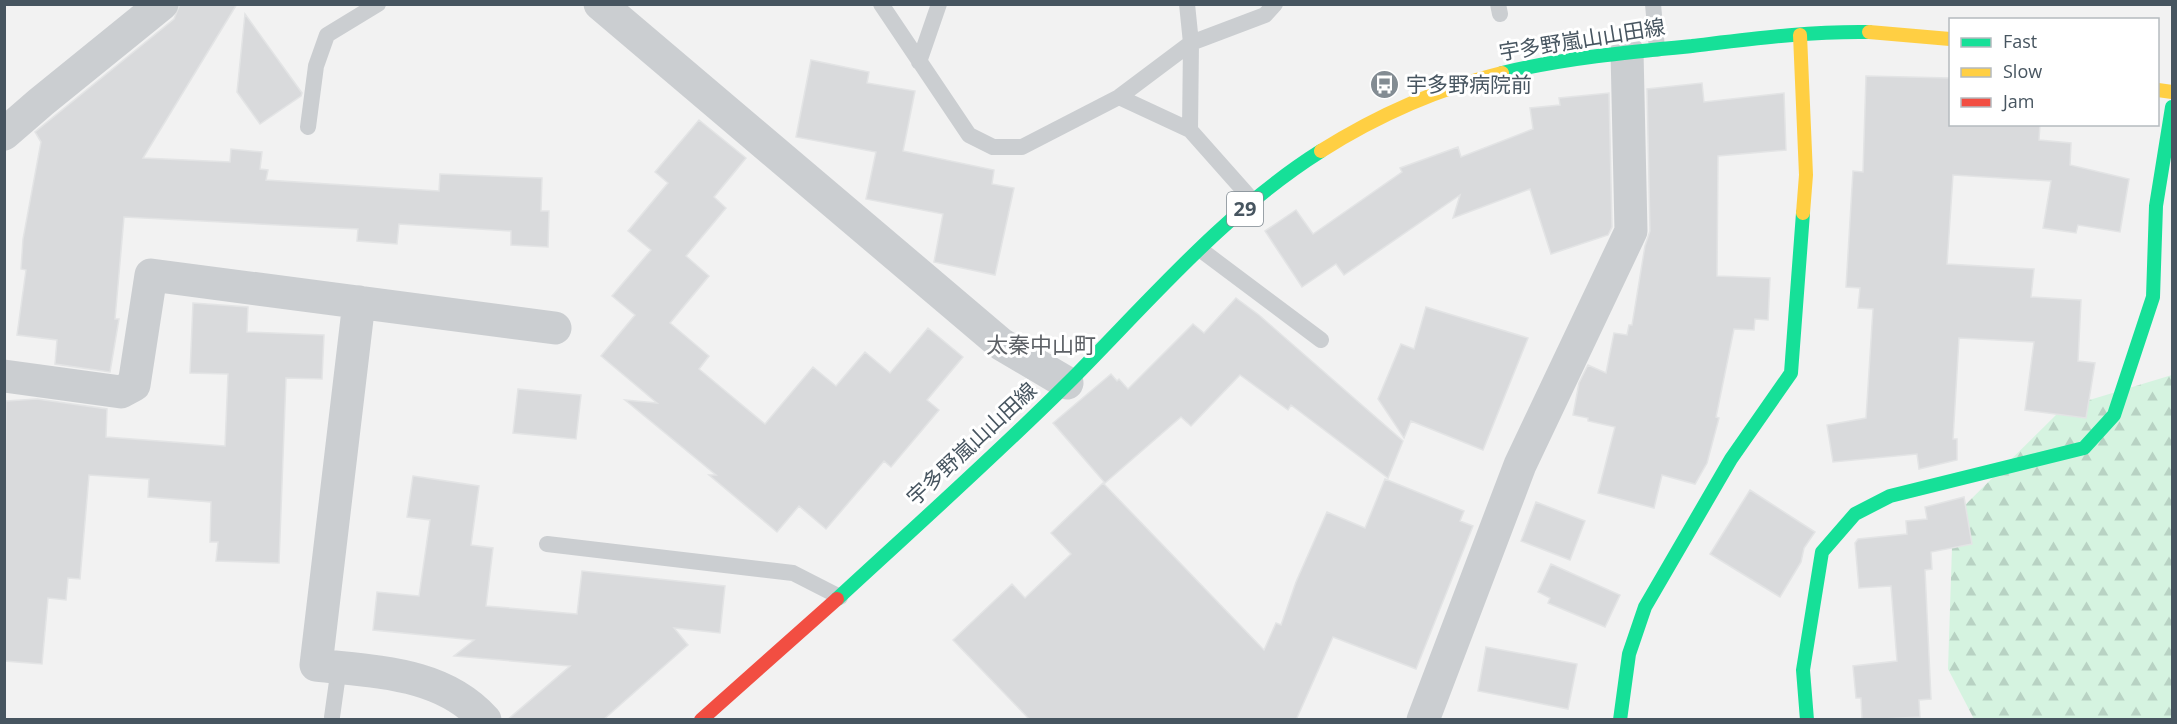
<svg xmlns="http://www.w3.org/2000/svg" width="2177" height="724" font-family="'Open Sans','Noto Sans JP',sans-serif">
<style>
.forest{fill:url(#forest-firs)}
.building{fill:#d9dadc;stroke:#e3e4e5;stroke-width:1.5}
.lines{fill:none;stroke-linecap:round;stroke-linejoin:round}
.lane{stroke:#cbced1;stroke-width:16}
.street{stroke:#cbced1;stroke-width:33}
.fast{stroke:#16e098;stroke-width:14}
.slow{stroke:#ffcf43;stroke-width:14}
.jam{stroke:#f24e42;stroke-width:14}
.labels{text-anchor:middle;stroke-width:6;stroke-linejoin:round;paint-order:stroke}
.shield{fill:#fff;stroke:#7e8890;stroke-width:1.5}
.shield-label{font-size:20px;font-weight:bold;fill:#475560}
.street-label{font-size:21px;fill:#475560;stroke:#fff}
.poi-label{font-size:21px;fill:#475560;stroke:#fff;text-anchor:start}
.neighbourhood-label{font-size:22px;fill:#5d6166;stroke:#fff}
</style>
<defs>
<pattern id="forest-firs" width="22" height="20" patternUnits="userSpaceOnUse" patternTransform="scale(1.5)"><rect width="22" height="20" fill="#d5f3e0"/><path d="M5 1l3.5 6h-7zM16 11l3.5 6h-7z" fill="#b8d2c3"/></pattern>
</defs>
<rect width="100%" height="100%" fill="#f2f2f2"/>
<!-- forest -->
<path class="forest" d="M 2172,375 L 2172,719 L 1974,719 L 1948,669 L 1953,517 L 2063,408 Z"/>
<!-- building -->
<path class="building" d="M 180,4 L 237,4 L 143,158 L 230,162 L 231,149 L 262,152 L 260,169 L 268,170 L 266,180 L 439,191 L 440,174 L 542,178 L 541,211 L 549,211 L 548,247 L 511,245 L 511,231 L 399,224 L 397,244 L 357,241 L 358,229 L 124,217 L 115,319 L 119,319 L 110,372 L 55,364 L 57,340 L 17,335 L 26,270 L 21,269 L 23,239 L 41,142 L 35,132 L 174,19 Z
M 245,14 L 302,93 L 301,96 L 260,124 L 237,92 Z
M 811,60 L 869,72 L 867,83 L 915,91 L 903,151 L 994,170 L 992,184 L 1014,188 L 995,275 L 934,262 L 943,214 L 866,199 L 876,152 L 796,137 Z
M 1866,76 L 1950,78 L 1950,124 L 2040,124 L 2039,140 L 2071,143 L 2070,165 L 2129,179 L 2120,232 L 2078,225 L 2076,233 L 2043,228 L 2051,181 L 1953,175 L 1947,264 L 2034,269 L 2031,297 L 2081,300 L 2078,361 L 2095,363 L 2086,418 L 2025,410 L 2034,342 L 1959,338 L 1953,439 L 1957,439 L 1957,460 L 1919,469 L 1917,454 L 1833,462 L 1827,425 L 1866,418 L 1873,309 L 1858,308 L 1860,288 L 1846,287 L 1853,171 L 1863,172 Z
M 1702,83 L 1704,102 L 1784,93 L 1786,150 L 1718,156 L 1717,276 L 1770,278 L 1768,320 L 1755,319 L 1754,330 L 1734,329 L 1716,417 L 1719,418 L 1707,463 L 1695,484 L 1662,475 L 1654,508 L 1598,493 L 1615,427 L 1588,421 L 1588,418 L 1573,415 L 1579,383 L 1588,365 L 1606,373 L 1614,333 L 1627,335 L 1629,325 L 1632,325 L 1645,246 L 1650,231 L 1647,89 Z
M 1609,93 L 1612,227 L 1608,235 L 1551,254 L 1530,189 L 1453,218 L 1460,195 L 1344,275 L 1336,264 L 1302,287 L 1265,231 L 1296,210 L 1313,234 L 1402,172 L 1400,168 L 1458,147 L 1461,157 L 1533,129 L 1530,108 L 1560,105 L 1559,98 Z
M 699,120 L 746,158 L 714,197 L 726,208 L 686,256 L 709,276 L 670,323 L 709,356 L 699,369 L 765,424 L 813,367 L 836,386 L 865,352 L 890,373 L 928,328 L 963,357 L 927,400 L 939,410 L 891,467 L 884,461 L 826,529 L 799,506 L 777,532 L 709,475 L 716,475 L 625,400 L 657,403 L 601,356 L 635,315 L 612,296 L 651,250 L 628,231 L 668,183 L 655,172 Z
M 1236,298 L 1259,315 L 1403,441 L 1388,478 L 1291,405 L 1288,410 L 1240,375 L 1191,426 L 1181,417 L 1105,483 L 1053,423 L 1111,374 L 1117,381 L 1119,379 L 1128,389 L 1193,324 L 1204,333 Z
M 193,303 L 248,307 L 247,332 L 324,335 L 322,379 L 286,378 L 279,563 L 216,561 L 218,542 L 210,542 L 211,502 L 148,497 L 149,479 L 89,475 L 80,579 L 68,578 L 66,600 L 48,598 L 42,664 L 4,661 L 6,401 L 37,399 L 107,409 L 106,437 L 225,446 L 228,374 L 190,373 Z
M 1426,307 L 1528,338 L 1483,450 L 1411,421 L 1404,438 L 1378,399 L 1401,344 L 1414,349 Z
M 518,389 L 581,395 L 576,439 L 513,433 Z
M 413,476 L 479,486 L 471,545 L 493,548 L 486,606 L 577,614 L 582,571 L 725,586 L 720,633 L 674,628 L 688,645 L 603,720 L 507,720 L 570,666 L 454,656 L 474,640 L 373,630 L 377,592 L 419,596 L 430,520 L 407,517 Z
M 1385,479 L 1464,511 L 1460,521 L 1473,526 L 1416,669 L 1333,637 L 1296,720 L 1030,720 L 953,640 L 1012,584 L 1025,598 L 1071,554 L 1051,533 L 1103,483 L 1264,650 L 1276,623 L 1281,625 L 1296,582 L 1327,512 L 1365,528 Z
M 1750,490 L 1815,532 L 1804,548 L 1801,562 L 1780,597 L 1710,554 Z
M 1964,497 L 1972,544 L 1931,552 L 1932,569 L 1925,570 L 1931,699 L 1919,700 L 1920,717 L 1862,720 L 1861,698 L 1856,698 L 1853,666 L 1897,661 L 1891,586 L 1859,588 L 1855,543 L 1858,539 L 1907,534 L 1906,521 L 1927,519 L 1925,507 Z
M 1536,502 L 1585,521 L 1570,560 L 1521,541 Z
M 1551,564 L 1620,595 L 1605,627 L 1548,603 L 1550,598 L 1538,592 Z
M 1486,647 L 1577,664 L 1568,709 L 1478,691 Z"/>
<g class="lines">
<!-- lane -->
<path class="lane" d="M 881,4 L 969,135 L 993,147 L 1022,147 L 1119,97 L 1191,43 L 1265,15 L 1275,4
M 1187,4 L 1191,43 L 1190,130
M 1498,4 L 1500,14
M 1653,4 L 1657,49
M 919,62 L 939,4
M 1119,97 L 1190,130 L 1253,201
M 308,127 L 316,66 L 327,35 L 378,4
M 1201,250 L 1321,340
M 547,544 L 793,573 L 840,597
M 332,717 L 339,667"/>
<!-- street -->
<path class="street" d="M 600,4 L 1001,344 L 1067,383
M 4,134 L 41,102 L 162,4
M 359,302 L 316,665 C 376,672 442,672 485,720
M 4,376 L 121,392 L 134,385 L 151,275 L 555,328
M 1423,720 L 1520,465 L 1631,231 L 1627,51"/>
<!-- fast -->
<path class="fast" d="M 1502,73 C 1565,58 1629,52 1692,46 C 1751,39 1810,31 1869,32
M 837,599 C 916,526 997,454 1073,378 C 1151,299 1227,210 1321,151
M 1620,720 L 1629,654 L 1645,607 L 1731,459 L 1791,373 L 1803,213
M 1807,720 L 1803,670 L 1822,552 L 1855,514 L 1890,496 L 2084,448 L 2114,415 L 2153,297 L 2156,206 L 2172,107"/>
<!-- slow -->
<path class="slow" d="M 1869,32 L 1950,39
M 1800,35 L 1806,175 L 1803,213
M 2158,90 L 2172,92
M 1321,151 C 1378,115 1436,89 1502,73"/>
<!-- jam -->
<path class="jam" d="M 701,720 L 837,599"/>
</g>
<!-- icons -->
<defs>
<symbol id="bus-disc" viewBox="-11 -11 22 22"><circle r="9.5" fill="#838c93" stroke="#fff"/><path d="M-5-6H5V4H4V6H2V4H-2V6H-4V4H-5ZM-3.5-4V0h7V-4ZM-3.5 1.2v1.5H-2V1.2ZM2 1.2v1.5H3.5V1.2Z" fill="#fff"/></symbol>
</defs>
<g fill-rule="evenodd">
<use href="#bus-disc" x="1368" y="68" width="33" height="33"/>
</g>
<g class="labels">
<!-- shield labels -->
<rect class="shield" x="1227" y="192" width="36" height="34" rx="4.5"/>
<g class="shield-label">
<text x="1245" y="216">29</text>
</g>
<!-- street labels -->
<g class="street-label">
<text transform="translate(1582 40) rotate(-9)" y="7">宇多野嵐山山田線</text>
<text transform="translate(972 444) rotate(-43)" y="7">宇多野嵐山山田線</text>
</g>
<!-- poi labels -->
<g class="poi-label">
<text x="1406" y="92">宇多野病院前</text>
</g>
<!-- neighbourhood labels -->
<g class="neighbourhood-label">
<text x="1041" y="353">太秦中山町</text>
</g>
</g>
<!-- border -->
<rect width="2177" height="724" fill="none" stroke="#475560" stroke-width="12"/>
<!-- legend -->
<rect x="1949" y="18" width="210" height="108" fill="#ffffff" stroke="#b5bbbf" stroke-width="1.5"/>
<rect x="1961" y="38" width="30" height="9" fill="#16e098" stroke="#b5bbbf" stroke-width="1.5"/>
<text x="2003" y="48" font-size="18" fill="#475560">Fast</text>
<rect x="1961" y="68" width="30" height="9" fill="#ffcf43" stroke="#b5bbbf" stroke-width="1.5"/>
<text x="2003" y="78" font-size="18" fill="#475560">Slow</text>
<rect x="1961" y="98" width="30" height="9" fill="#f24e42" stroke="#b5bbbf" stroke-width="1.5"/>
<text x="2003" y="108" font-size="18" fill="#475560">Jam</text>
</svg>
